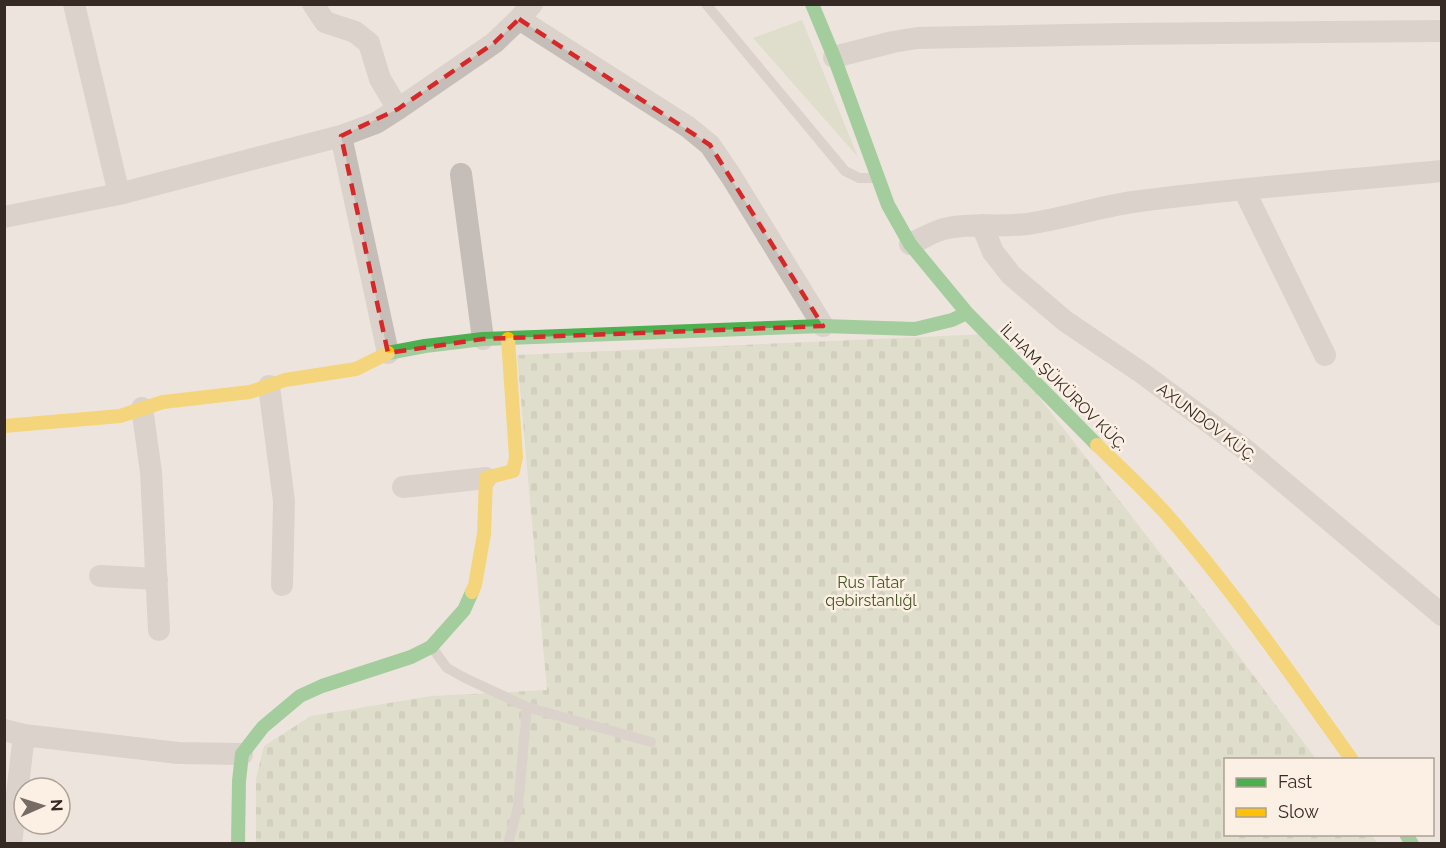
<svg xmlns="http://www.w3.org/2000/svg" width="1446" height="848" font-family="Raleway,sans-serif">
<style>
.grass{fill:#ced2b5}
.cemetery{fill:url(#cemetery-stones)}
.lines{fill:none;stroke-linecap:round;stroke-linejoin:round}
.lane{stroke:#c5bdb7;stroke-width:10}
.street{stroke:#c5bdb7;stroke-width:22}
.fast{stroke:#4caf50;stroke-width:14}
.slow{stroke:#ffc107;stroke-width:14}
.marked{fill:none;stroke:#d62828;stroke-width:4.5;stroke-dasharray:12 8;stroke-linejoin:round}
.labels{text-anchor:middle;stroke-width:5;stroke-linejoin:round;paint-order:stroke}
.street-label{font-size:16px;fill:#362a25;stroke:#fbf0e3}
.park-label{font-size:16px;fill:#455726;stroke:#fbf0e3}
</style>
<defs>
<pattern id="cemetery-stones" width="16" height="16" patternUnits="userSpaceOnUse" patternTransform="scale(1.5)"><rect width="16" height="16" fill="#ced2b5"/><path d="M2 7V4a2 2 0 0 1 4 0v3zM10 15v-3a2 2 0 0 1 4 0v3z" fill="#b2b49c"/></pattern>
</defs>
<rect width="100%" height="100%" fill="#ede5dd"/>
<!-- grass -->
<path class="grass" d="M 802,20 L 858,157 L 753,38 Z"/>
<!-- cemetery -->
<path class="cemetery" d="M 990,334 L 1206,612 L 1316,759 L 1226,760 L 1226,834 L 1371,835 L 1378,843 L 256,844 L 256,779 L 264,746 L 311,716 L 431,696 L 547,690 L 517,355 Z"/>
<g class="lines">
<!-- lane -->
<path class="lane" d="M 706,4 L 845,171 L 859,178 L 875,178
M 433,649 L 447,668 L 465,678 L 527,707 L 518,807 L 508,844
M 527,707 L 651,742"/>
<!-- street -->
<path class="street" d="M 74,4 L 119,194
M 313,4 L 325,22 L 355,32 L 369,43 L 380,79 L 398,109
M 519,19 L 688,127 L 710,145 L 731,176 L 823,326
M 834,57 L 893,42 L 917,38 L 1123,34 L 1442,31
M 341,136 L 388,353
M 461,174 L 483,339
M 1244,190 L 1325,355
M 4,217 L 119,194 L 341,136 L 376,123 L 398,109 L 494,43 L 519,19 L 532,4
M 982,225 L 993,252 L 1011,275 L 1065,321 L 1142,373 L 1242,447 L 1442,615
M 910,244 C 922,239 935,230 948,228 C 978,222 1009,229 1039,222 C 1071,216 1100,207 1133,202 C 1235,188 1339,181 1442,171
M 269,386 L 284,501 L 282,585
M 142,408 L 151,472 L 159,630
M 403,487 L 486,478
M 100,576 L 157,579
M 4,730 L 24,735 L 178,753 L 242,754
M 11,844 L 24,735"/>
<!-- fast -->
<path class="fast" d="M 812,4 L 834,57 L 888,205 L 910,244 L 967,313 L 1097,445
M 388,353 L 425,346 L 483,339 L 823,326 L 915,329 L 952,320 L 967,313
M 1406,834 L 1412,844
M 238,844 L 239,781 L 242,754 L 263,727 L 300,696 L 322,686 L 411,657 L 431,647 L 464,610 L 472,592"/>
<!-- slow -->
<path class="slow" d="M 4,426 L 120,416 L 163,402 L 250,392 L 285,380 L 356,369 L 388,353
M 1097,445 C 1121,468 1146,491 1168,516 C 1235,593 1293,677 1352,760
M 472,592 L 475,585 L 484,534 L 486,478 L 513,471 L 516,457 L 508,339"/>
</g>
<!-- marked area -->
<path d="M0 0H1446V848H0ZM 519,19 L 710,145 L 823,326 L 483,339 L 388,353 L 341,136 L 398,109 L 494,43 Z" fill="#ede5dd" fill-opacity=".55" fill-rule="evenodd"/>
<path class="marked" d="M 519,19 L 710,145 L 823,326 L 483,339 L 388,353 L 341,136 L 398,109 L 494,43 Z"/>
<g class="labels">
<!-- street labels -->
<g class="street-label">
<text transform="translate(1064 387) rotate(45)" y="6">İLHAM ŞÜKÜROV KÜÇ.</text>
<text transform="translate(1207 422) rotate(37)" y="6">AXUNDOV KÜÇ.</text>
</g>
<!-- park labels -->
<g class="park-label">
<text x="871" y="588">Rus Tatar<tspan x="871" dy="18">qəbirstanlığl</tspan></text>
</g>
</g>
<!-- border -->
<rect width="1446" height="848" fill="none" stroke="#362a25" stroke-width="12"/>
<!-- legend -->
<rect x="1224" y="758" width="210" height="78" fill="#fbf0e3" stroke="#aca197" stroke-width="1.5"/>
<rect x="1236" y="778" width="30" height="9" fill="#4caf50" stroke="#aca197" stroke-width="1.5"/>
<text x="1278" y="788" font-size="18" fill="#362a25">Fast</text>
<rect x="1236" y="808" width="30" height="9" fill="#ffc107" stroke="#aca197" stroke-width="1.5"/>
<text x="1278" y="818" font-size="18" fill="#362a25">Slow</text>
<!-- north arrow -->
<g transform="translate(42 806) rotate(87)"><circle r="28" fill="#fbf0e3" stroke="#aca197" stroke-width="1.5"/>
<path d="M0-4.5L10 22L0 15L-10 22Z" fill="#766b65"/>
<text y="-9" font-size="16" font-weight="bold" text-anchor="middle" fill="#362a25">N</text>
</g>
</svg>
